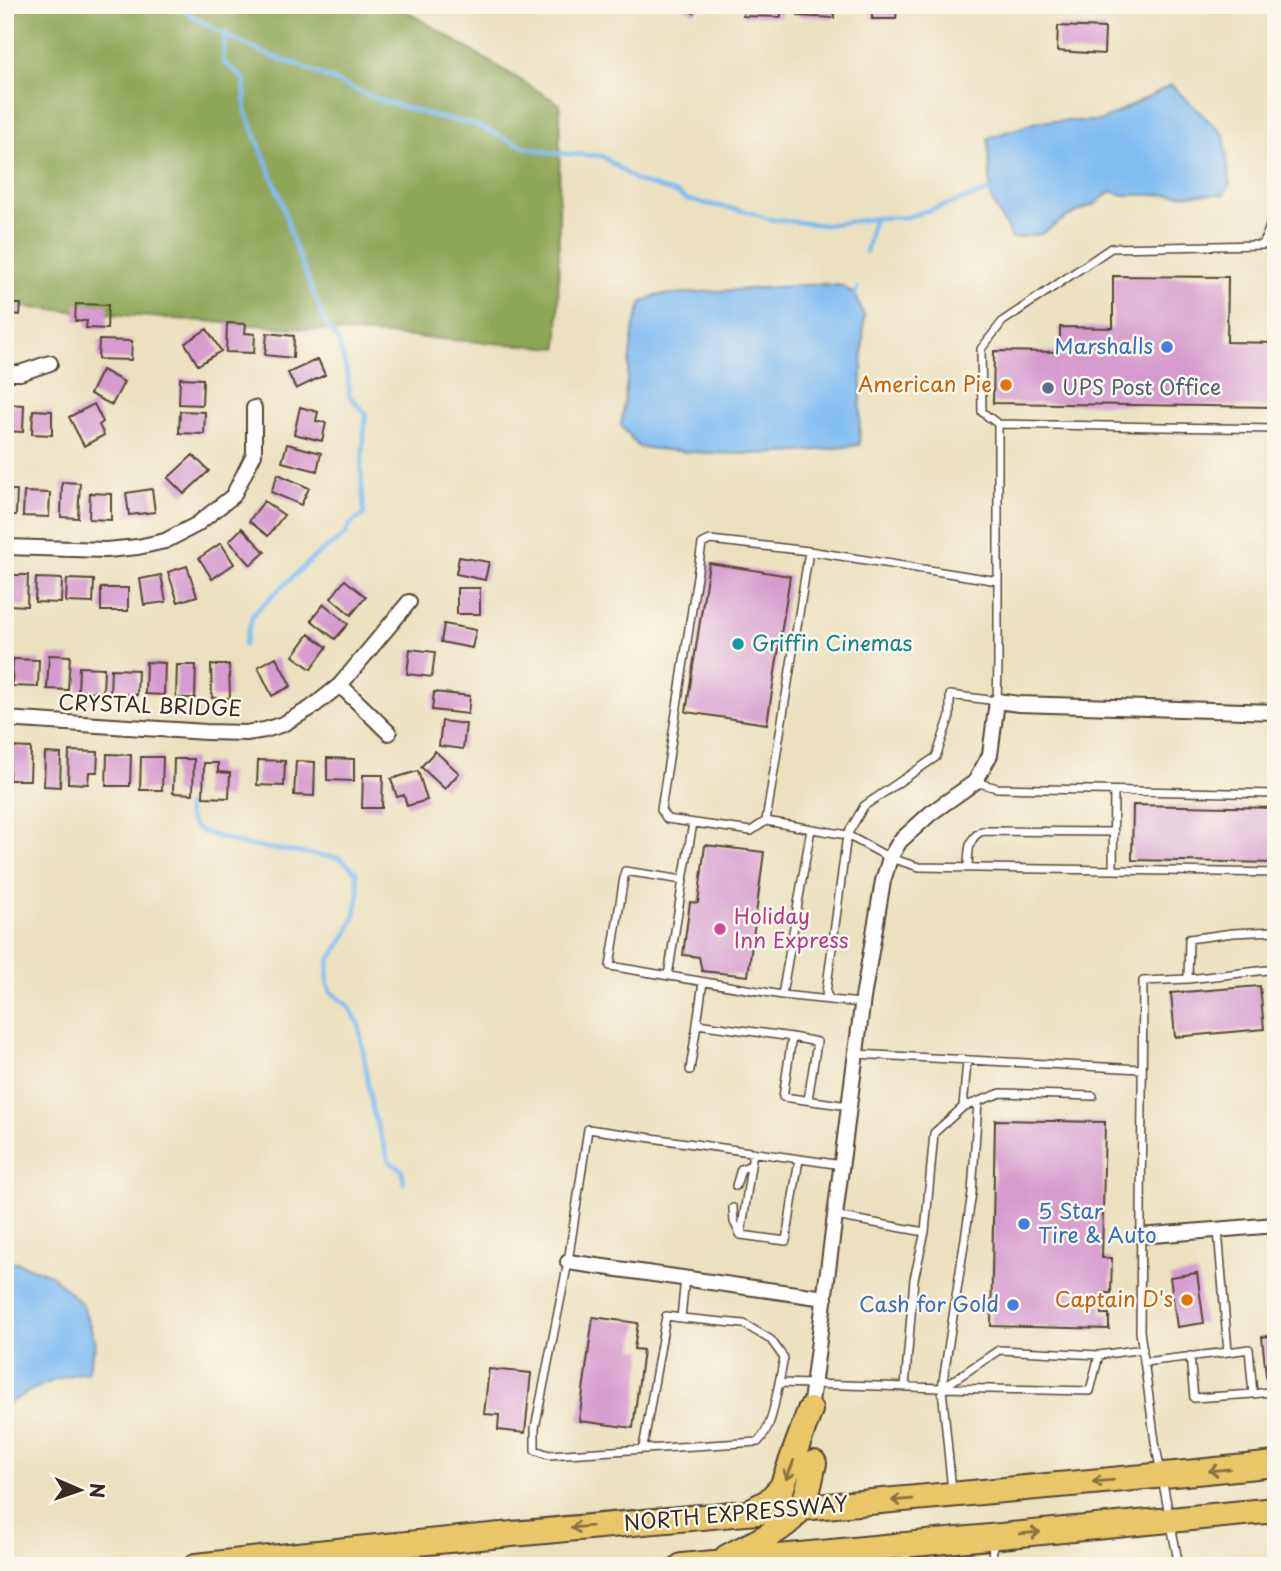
<svg xmlns="http://www.w3.org/2000/svg" width="1281" height="1571" font-family="'Playpen Sans',sans-serif">
<style>
.forest{fill:#8ea659;stroke:#64683c;stroke-width:2}
.water{fill:#80bbf2;stroke:#5e7288;stroke-width:2}
.lines{fill:none;stroke-linecap:round;stroke-linejoin:round}
.stream{stroke:#80bbf2;stroke-width:4.5}
.building{fill:#d59ace}
.lane-casing{stroke:#554536;stroke-width:10}
.street-casing{stroke:#554536;stroke-width:18}
.highway-casing{stroke:#554536;stroke-width:28}
.lane{stroke:#fff;stroke-width:7}
.street{stroke:#fff;stroke-width:14}
.highway{stroke:#e9c769;stroke-width:24}
.oneway{stroke:#897140}
.shop-dot{fill:#3f7fe0;stroke:#fbf7ec;stroke-width:2.5}
.food-dot{fill:#e8710a;stroke:#fbf7ec;stroke-width:2.5}
.service-dot{fill:#5c6f8a;stroke:#fbf7ec;stroke-width:2.5}
.culture-dot{fill:#0f9aa8;stroke:#fbf7ec;stroke-width:2.5}
.hotel-dot{fill:#d1479c;stroke:#fbf7ec;stroke-width:2.5}
.labels{text-anchor:middle;stroke-width:5;stroke-linejoin:round;paint-order:stroke}
.shop-label{font-size:21px;fill:#366cbe;stroke:#fbf7ec;text-anchor:end}
.food-label{font-size:21px;fill:#c56008;stroke:#fbf7ec;text-anchor:end}
.service-label{font-size:21px;fill:#4e5e75;stroke:#fbf7ec;text-anchor:start}
.culture-label{font-size:21px;fill:#0d838f;stroke:#fbf7ec;text-anchor:start}
.street-label{font-size:21px;fill:#3b2a1e;stroke:#fbf7ec}
.hotel-label{font-size:21px;fill:#b23c85;stroke:#fbf7ec;text-anchor:start}
</style>
<rect width="100%" height="100%" fill="#fbf7ec"/>
<filter id="ink" filterUnits="userSpaceOnUse"><feTurbulence type="fractalNoise" baseFrequency=".0143" numOctaves="2"/><feDisplacementMap in="SourceGraphic" scale="14" xChannelSelector="R" yChannelSelector="G"/><feConvolveMatrix kernelMatrix="1 2 1 2 8 2 1 2 1" color-interpolation-filters="sRGB"/></filter>
<filter id="wash" filterUnits="userSpaceOnUse"><feTurbulence type="fractalNoise" baseFrequency=".00686" numOctaves="4" result="noise"/><feDisplacementMap in="SourceGraphic" scale="28" xChannelSelector="R" yChannelSelector="G"/><feGaussianBlur stdDeviation="1.57" result="paint"/><feColorMatrix in="noise" values="0 0 0 0 0 0 0 0 0 0 0 0 0 0 0 0 0 1.4 0 .05"/><feComposite in="paint" operator="in"/></filter>
<g filter="url(#wash)">
<rect width="100%" height="100%" fill="#ebe1bf"/>
<!-- forest -->
<path class="forest" d="M 5,5 L 396,5 L 560,104 L 558,348 L 5,306 Z"/>
<!-- water -->
<path class="water" d="M 1171,85 L 1224,135 L 1230,184 L 1224,194 L 1125,195 L 1111,191 L 1095,204 L 1067,217 L 1041,234 L 1012,238 L 991,199 L 988,138 L 1040,121 L 1101,121 Z
M 823,284 L 843,286 L 855,295 L 864,316 L 859,445 C 788,456 710,456 639,447 L 621,426 L 634,326 L 642,302 L 657,295 Z
M 16,1262 L 51,1275 L 82,1304 L 96,1343 L 87,1372 C 60,1375 28,1390 5,1406 L 5,1264 Z"/>
<g class="lines">
<!-- stream -->
<path class="stream" d="M 178,5 C 199,23 269,59 296,64 L 379,100 L 441,118 L 473,124 L 525,147 L 551,153 L 602,156 L 637,181 L 676,193 L 688,200 L 749,212 L 769,219 L 825,225 L 878,218 L 907,217 L 990,191
M 225,32 L 223,62 L 244,79 L 246,112 L 280,196 L 293,241 L 327,327 L 338,340 L 348,377 L 349,395 L 366,414 L 361,471 L 364,514 L 350,525 L 345,535 L 314,557 L 253,614 L 244,645
M 866,252 L 874,218
M 855,295 L 857,288
M 187,806 L 188,817 L 194,826 L 203,832 L 244,845 L 340,858 L 356,872 L 359,893 L 355,915 L 347,934 L 329,961 L 327,982 L 331,992 L 348,1005 L 359,1024 L 372,1109 L 389,1161 L 402,1170 L 404,1183"/>
</g>
<g id="blocks">
<!-- building -->
<path class="building" d="M 680,5 L 698,5 L 694,13 Z
M 744,5 L 781,5 L 781,17 L 743,16 Z
M 799,5 L 834,5 L 834,18 L 798,16 Z
M 854,5 L 897,7 L 896,19 L 872,19 L 872,10 L 854,10 Z
M 1058,26 L 1105,28 L 1104,54 L 1057,51 Z
M 1113,276 L 1228,277 L 1227,342 L 1276,343 L 1276,407 L 993,403 L 994,351 L 1060,352 L 1060,327 L 1113,328 Z
M 5,304 L 21,304 L 20,315 L 12,314 L 12,336 L 5,336 Z
M 76,304 L 108,305 L 107,329 L 86,328 L 87,321 L 75,321 Z
M 227,323 L 246,324 L 245,333 L 255,334 L 254,353 L 226,352 Z
M 207,329 L 221,351 L 198,365 L 185,343 Z
M 267,333 L 294,336 L 293,358 L 265,355 Z
M 99,340 L 132,341 L 131,360 L 98,359 Z
M 318,359 L 325,375 L 296,389 L 288,373 Z
M 102,370 L 124,382 L 112,405 L 90,394 Z
M 180,378 L 203,379 L 202,405 L 179,404 Z
M 5,404 L 24,405 L 23,432 L 5,431 Z
M 94,404 L 103,422 L 99,425 L 104,435 L 84,446 L 69,417 Z
M 300,407 L 318,412 L 316,421 L 326,423 L 322,441 L 294,434 Z
M 33,410 L 52,411 L 52,435 L 32,434 Z
M 180,411 L 205,412 L 204,434 L 179,433 Z
M 287,444 L 321,453 L 317,471 L 282,462 Z
M 193,455 L 209,471 L 184,494 L 168,478 Z
M 278,474 L 309,488 L 301,505 L 271,492 Z
M 62,482 L 80,483 L 78,518 L 61,517 Z
M 152,489 L 155,512 L 129,515 L 126,493 Z
M 5,490 L 17,490 L 16,515 L 5,515 Z
M 24,492 L 50,493 L 49,517 L 23,516 Z
M 90,493 L 111,494 L 111,520 L 89,519 Z
M 264,501 L 284,515 L 268,536 L 249,521 Z
M 242,528 L 265,552 L 251,565 L 229,541 Z
M 221,543 L 234,564 L 212,579 L 199,558 Z
M 459,557 L 489,562 L 485,580 L 456,574 Z
M 709,563 L 790,576 L 767,724 L 686,712 Z
M 187,566 L 197,596 L 178,602 L 168,572 Z
M 5,575 L 28,575 L 27,606 L 8,605 L 9,595 L 5,595 Z
M 161,575 L 166,602 L 144,605 L 140,579 Z
M 36,578 L 62,579 L 61,603 L 35,602 Z
M 67,579 L 94,580 L 93,603 L 66,602 Z
M 345,580 L 366,597 L 351,615 L 331,598 Z
M 101,588 L 128,588 L 128,611 L 101,611 Z
M 457,588 L 480,588 L 480,614 L 457,614 Z
M 324,604 L 348,624 L 335,639 L 311,620 Z
M 444,624 L 476,630 L 472,648 L 441,642 Z
M 309,634 L 327,647 L 311,669 L 293,656 Z
M 410,649 L 435,652 L 432,677 L 407,674 Z
M 49,655 L 70,656 L 68,690 L 47,689 Z
M 276,657 L 291,686 L 272,696 L 258,667 Z
M 13,659 L 39,660 L 38,687 L 12,686 Z
M 146,662 L 165,663 L 164,695 L 145,694 Z
M 177,665 L 196,665 L 195,698 L 176,698 Z
M 211,665 L 229,665 L 230,698 L 212,698 Z
M 79,667 L 104,668 L 103,692 L 78,691 Z
M 111,669 L 138,670 L 137,695 L 110,694 Z
M 434,692 L 470,696 L 468,714 L 432,710 Z
M 442,721 L 466,724 L 463,749 L 439,746 Z
M 10,747 L 31,748 L 30,780 L 9,780 Z
M 69,751 L 98,752 L 97,772 L 89,772 L 88,784 L 68,783 Z
M 435,751 L 459,773 L 445,789 L 421,767 Z
M 45,753 L 61,754 L 60,787 L 44,786 Z
M 107,754 L 131,755 L 130,786 L 106,786 Z
M 141,757 L 163,757 L 162,790 L 140,790 Z
M 327,758 L 354,759 L 354,781 L 327,780 Z
M 174,759 L 194,759 L 193,794 L 173,793 Z
M 258,760 L 285,761 L 284,786 L 257,785 Z
M 296,761 L 315,762 L 314,796 L 294,795 Z
M 204,763 L 218,763 L 218,772 L 230,773 L 229,798 L 203,797 Z
M 418,771 L 427,800 L 407,806 L 404,795 L 397,797 L 391,779 Z
M 363,775 L 383,775 L 382,808 L 362,808 Z
M 1133,805 L 1276,808 L 1276,863 L 1132,860 Z
M 705,845 L 764,852 L 748,976 L 702,971 L 699,957 L 683,955 L 690,902 L 698,903 Z
M 1269,981 L 1276,981 L 1276,1025 L 1273,1025 Z
M 1260,986 L 1264,1029 L 1175,1037 L 1171,993 Z
M 995,1120 L 1105,1122 L 1102,1258 L 1112,1258 L 1111,1293 L 1102,1293 L 1102,1314 L 1109,1314 L 1109,1329 L 991,1326 Z
M 1197,1273 L 1204,1323 L 1177,1327 L 1170,1277 Z
M 593,1317 L 638,1323 L 634,1349 L 643,1350 L 633,1428 L 579,1421 Z
M 1276,1335 L 1276,1384 L 1267,1385 L 1262,1337 Z
M 489,1369 L 531,1373 L 525,1433 L 498,1430 L 499,1415 L 484,1414 Z"/>
</g>
</g>
<g filter="url(#ink)">
<use href="#blocks" fill-opacity="0" stroke="#554536" stroke-width="2"/>
<g class="lines">
<defs>
<path id="lane" d="M 998,424 L 982,412 L 981,349 L 1003,321 L 1111,248 L 1263,245 L 1271,223 L 1276,199
M 998,581 L 809,551 L 766,821 L 847,835 L 864,806 L 936,757 L 950,716 L 950,695 L 997,701 L 998,664 L 998,424 L 1276,429
M 975,782 L 997,788 L 1276,794
M 766,821 L 751,831 L 667,819 L 661,810 L 702,544 L 710,540 L 809,551
M 693,823 L 683,880 L 625,871 L 610,966 L 782,995 L 830,1000
M 968,866 C 969,851 967,839 982,831 L 1114,832
M 1113,870 L 1276,873
M 668,976 L 683,880
M 1188,979 L 1189,939 L 1233,933 L 1276,931
M 703,982 L 697,1024 L 792,1037 L 783,1097 L 849,1106
M 782,995 L 811,829
M 862,1003 L 830,1000 L 826,993 L 847,835 L 890,858 L 919,867 L 1113,870 L 1114,791
M 792,1037 L 817,1042 L 808,1100
M 856,1054 L 1141,1069
M 690,1070 L 697,1024
M 963,1107 L 1001,1093 L 1093,1096
M 753,1152 L 741,1235 L 786,1241 L 799,1159
M 736,1186 L 741,1169 L 751,1165
M 733,1208 L 734,1222 L 740,1234
M 835,1216 L 925,1232 L 934,1133 L 963,1107 L 967,1061
M 685,1278 L 681,1318 L 744,1324 L 771,1340 L 784,1358 L 779,1383 L 942,1388 L 952,1491
M 1228,1352 L 1249,1349 L 1253,1394 L 1276,1391
M 1190,1356 L 1194,1398 L 1253,1394
M 1144,1362 L 1228,1352 L 1218,1230
M 779,1383 C 774,1403 773,1426 758,1442 L 549,1455 L 535,1450 L 535,1428 L 568,1262 L 588,1129 L 842,1165
M 905,1387 L 914,1279 L 925,1232
M 942,1388 L 972,1193 L 978,1102
M 942,1388 L 999,1350 L 1099,1355 L 1143,1349
M 943,1388 L 1090,1391 L 1099,1355
M 643,1448 L 666,1316 L 681,1318
M 906,1549 L 906,1566
M 992,1566 L 993,1541
M 1179,1566 L 1155,1442 L 1140,1331 L 1143,981 L 1188,979 L 1276,969"/>
<path id="street" d="M 5,373 L 20,373 L 50,363
M 5,547 L 106,550 L 138,547 L 165,541 L 196,525 L 233,496 L 254,454 L 254,408
M 340,685 L 389,733
M 5,719 L 206,732 L 246,733 L 265,730 L 283,724 L 311,708 L 340,685 L 409,602
M 1140,1236 L 1276,1225
M 568,1262 L 825,1298
M 810,1410 L 863,998 L 883,881 L 890,858 L 900,841 L 931,813 L 975,782 L 990,755 L 997,701 L 1019,704 L 1276,712"/>
<path id="highway" d="M 751,1511 L 769,1501 L 782,1487 L 810,1410
M 727,1557 C 752,1543 792,1529 804,1502 C 809,1490 811,1476 814,1463
M 196,1566 C 555,1526 916,1501 1276,1464
M 682,1566 L 1276,1510"/>
</defs>
<!-- lane casing -->
<use href="#lane" class="lane-casing"/>
<!-- street casing -->
<use href="#street" class="street-casing"/>
<!-- highway casing -->
<use href="#highway" class="highway-casing"/>
<!-- lane -->
<use href="#lane" class="lane"/>
<!-- street -->
<use href="#street" class="street"/>
<!-- highway -->
<use href="#highway" class="highway"/>
</g>
<!-- one-way arrows -->
<defs><path id="oneway-shaft" d="M-6 0H5M1.5-3L5.5 0L1.5 3" fill="none" stroke-width="1.6" stroke-linecap="round" stroke-linejoin="round" transform="scale(1.75)"/></defs>
<g class="oneway">
<use href="#oneway-shaft" transform="translate(790 1470) rotate(111)"/>
<use href="#oneway-shaft" transform="translate(1219 1470) rotate(174)"/>
<use href="#oneway-shaft" transform="translate(1103 1481) rotate(175)"/>
<use href="#oneway-shaft" transform="translate(902 1500) rotate(175)"/>
<use href="#oneway-shaft" transform="translate(581 1527) rotate(175)"/>
<use href="#oneway-shaft" transform="translate(1030 1533) rotate(-5)"/>
</g>
</g>
<!-- markers -->
<g class="shop-dot">
<circle cx="1167" cy="347" r="7"/>
<circle cx="1024" cy="1224" r="7"/>
<circle cx="1013" cy="1305" r="7"/>
</g>
<g class="food-dot">
<circle cx="1006" cy="385" r="7"/>
<circle cx="1187" cy="1300" r="7"/>
</g>
<circle class="service-dot" cx="1048" cy="388" r="7"/>
<circle class="culture-dot" cx="738" cy="644" r="7"/>
<circle class="hotel-dot" cx="720" cy="929" r="7"/>
<g class="labels">
<!-- shop labels -->
<g class="shop-label">
<text x="1153" y="354">Marshalls</text>
<text x="1038" y="1219" text-anchor="start">5 Star<tspan x="1038" dy="24">Tire &amp; Auto</tspan></text>
<text x="999" y="1312">Cash for Gold</text>
</g>
<!-- food labels -->
<g class="food-label">
<text x="992" y="392">American Pie</text>
<text x="1173" y="1307">Captain D's</text>
</g>
<!-- service labels -->
<g class="service-label">
<text x="1062" y="395">UPS Post Office</text>
</g>
<!-- culture labels -->
<g class="culture-label">
<text x="752" y="651">Griffin Cinemas</text>
</g>
<!-- street labels -->
<g class="street-label">
<text transform="translate(150 706) rotate(2)" y="7">CRYSTAL BRIDGE</text>
<text transform="translate(736 1514) rotate(-5)" y="7">NORTH EXPRESSWAY</text>
</g>
<!-- hotel labels -->
<g class="hotel-label">
<text x="734" y="924">Holiday<tspan x="734" dy="24">Inn Express</tspan></text>
</g>
</g>
<!-- margin -->
<rect width="1281" height="1571" fill="none" stroke="#fbf7ec" stroke-width="28"/>
<!-- north arrow -->
<g transform="translate(80 1490) rotate(92)" stroke="#fbf7ec" stroke-width="5" paint-order="stroke">
<path d="M0-5L12 26L0 18L-12 26Z" fill="#3b2a1e"/>
<text y="-10" font-size="19" font-weight="bold" text-anchor="middle" fill="#3b2a1e">N</text>
</g>
</svg>
